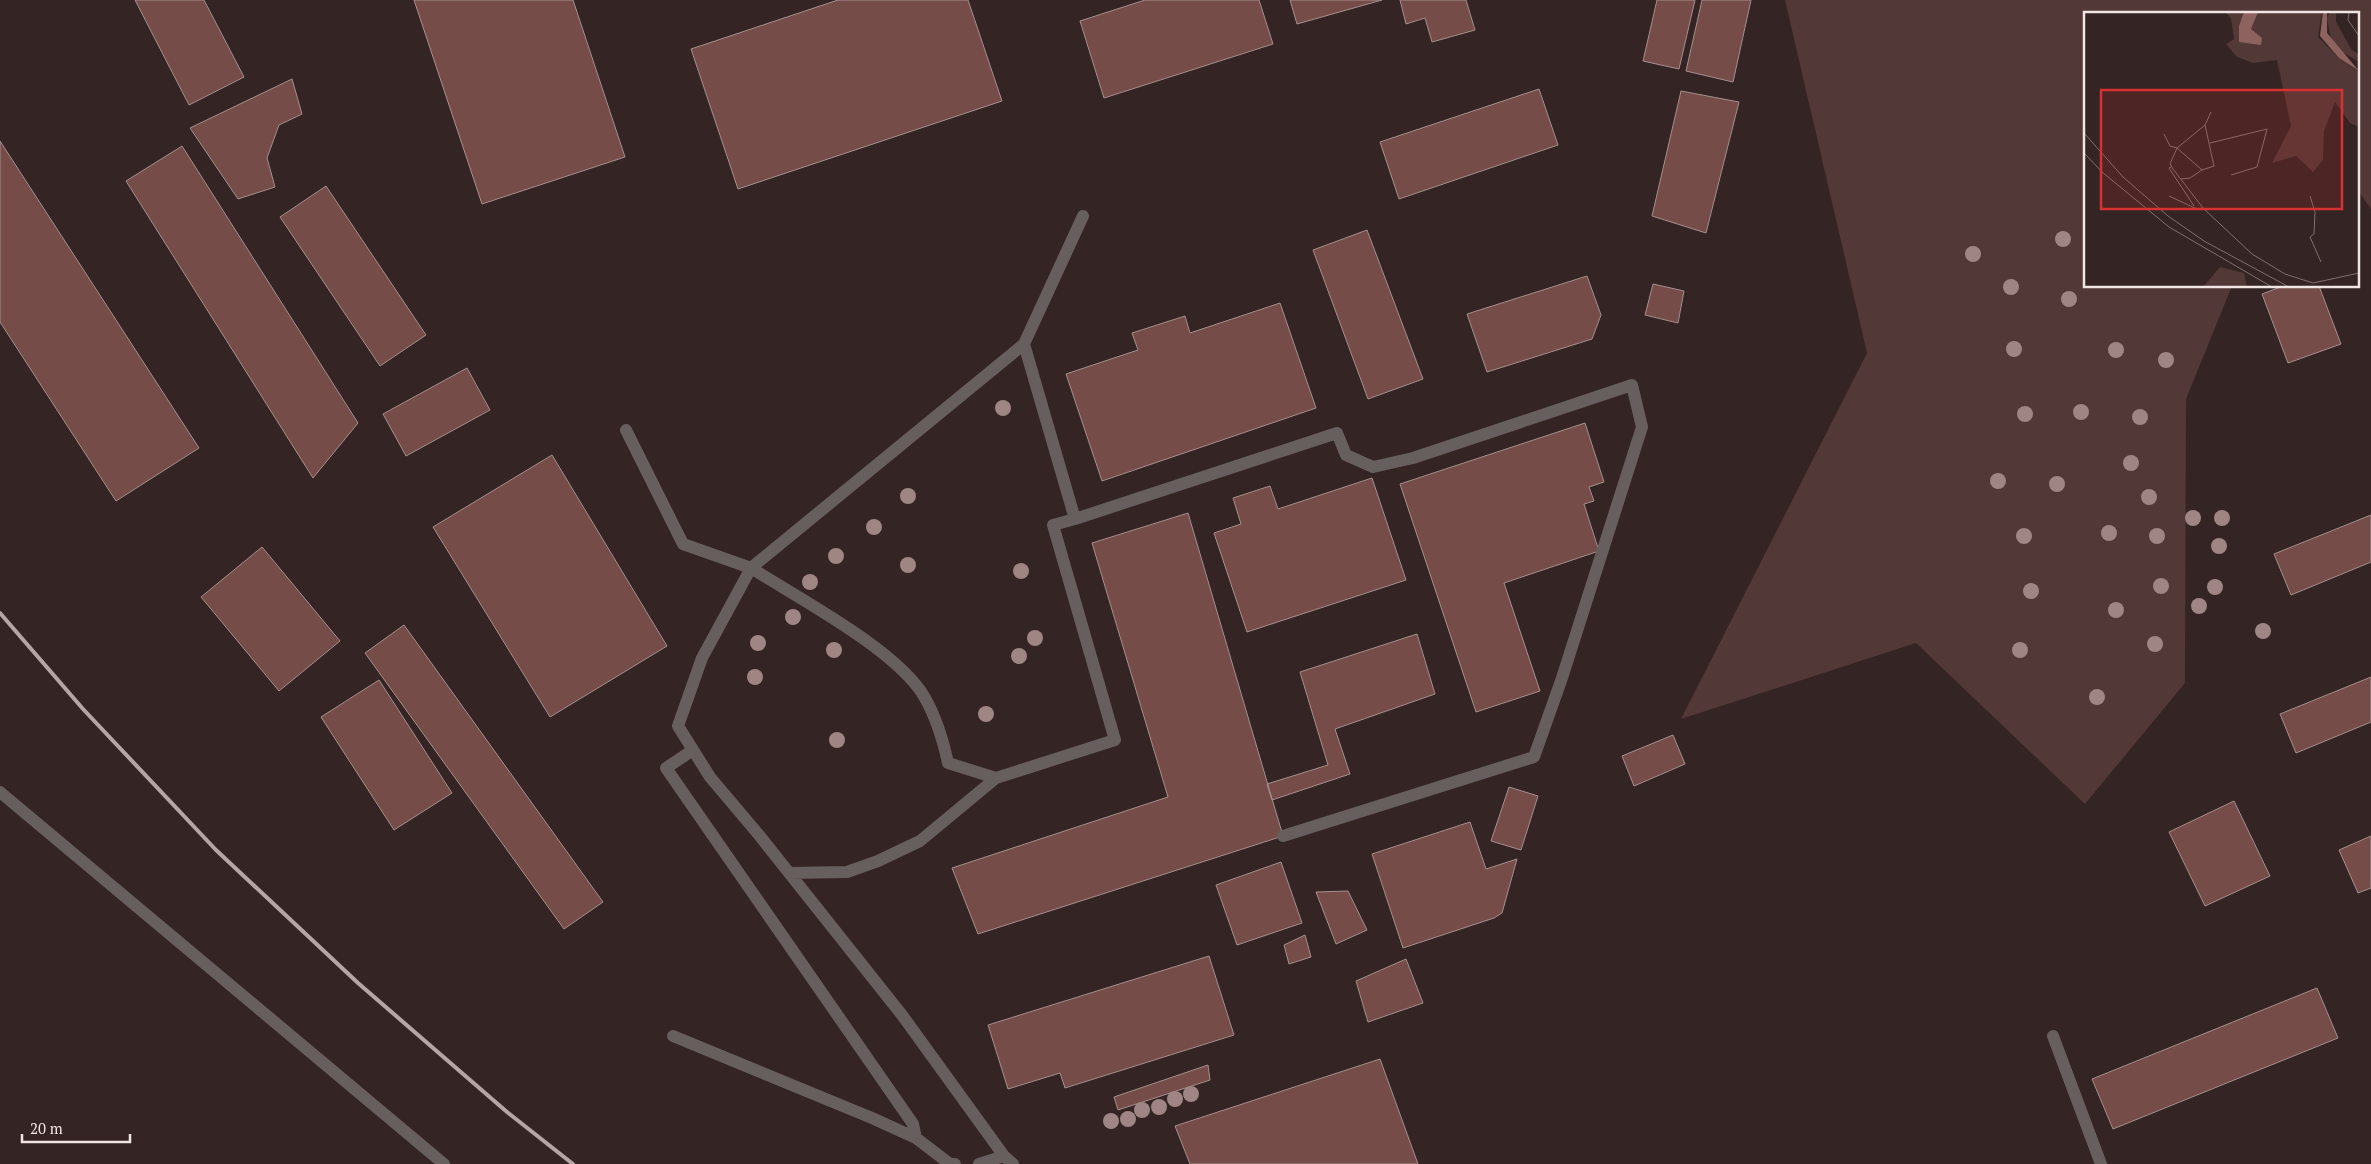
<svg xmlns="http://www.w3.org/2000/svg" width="2371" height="1164" font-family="'PT Serif',serif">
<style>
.green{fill:#523836}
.building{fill:#764c49;stroke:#a4908e}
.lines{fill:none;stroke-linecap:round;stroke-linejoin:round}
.service{stroke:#675f5e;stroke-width:12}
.tertiary{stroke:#675f5e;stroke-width:12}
.rail{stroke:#b3a6a4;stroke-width:4}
.tree{fill:#9f8684}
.inset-road{fill:none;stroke:#7f7170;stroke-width:1}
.view{fill:#d73131;fill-opacity:0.15;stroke:#d73131;stroke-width:2.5}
.inset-edge{fill:none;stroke:#f0e5e3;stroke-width:2.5}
</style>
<rect width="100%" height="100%" fill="#342423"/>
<!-- green -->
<path class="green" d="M 1785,0 L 2371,0 L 2371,209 L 2357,189 L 2357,14 L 2085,14 L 2085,286 L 2232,286 L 2186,399 L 2185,683 L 2085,804 L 1916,643 L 1681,719 L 1867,353 Z"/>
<!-- building -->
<path class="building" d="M 135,0 L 204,0 L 244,77 L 189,105 Z
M 414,0 L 573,0 L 625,157 L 482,204 Z
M 838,0 L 968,0 L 1002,101 L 738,189 L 691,49 Z
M 1145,0 L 1259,0 L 1273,44 L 1104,98 L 1080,21 Z
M 1290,0 L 1382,0 L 1297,24 Z
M 1400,0 L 1466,0 L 1475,30 L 1432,42 L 1425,18 L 1406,24 Z
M 1657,0 L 1695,0 L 1679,69 L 1643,61 Z
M 1702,0 L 1751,0 L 1733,82 L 1686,71 Z
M 292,79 L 302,114 L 279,125 L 267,158 L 275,187 L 238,199 L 190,128 Z
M 1539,89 L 1558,145 L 1399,199 L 1380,142 Z
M 1681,91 L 1739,102 L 1706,233 L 1652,216 Z
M 0,141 L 199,448 L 116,501 L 0,322 Z
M 182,146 L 358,423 L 313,478 L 126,181 Z
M 326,186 L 426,335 L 380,366 L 280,217 Z
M 1367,230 L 1423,379 L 1368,399 L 1313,250 Z
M 1587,276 L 1601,315 L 1592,339 L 1487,372 L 1467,314 Z
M 1653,284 L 1684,291 L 1678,323 L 1645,315 Z
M 2283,286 L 2319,286 L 2341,344 L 2288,363 L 2262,294 Z
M 1280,303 L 1316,408 L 1102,481 L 1066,374 L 1138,350 L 1132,333 L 1185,316 L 1190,333 Z
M 467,368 L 490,410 L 406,456 L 383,414 Z
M 1585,423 L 1604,482 L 1589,487 L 1594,501 L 1584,504 L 1599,551 L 1504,583 L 1540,691 L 1476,712 L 1400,484 Z
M 552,455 L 667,646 L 550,717 L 433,527 Z
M 1372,478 L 1406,580 L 1247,632 L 1214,533 L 1241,524 L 1233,498 L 1270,486 L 1278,509 Z
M 1188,513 L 1283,836 L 978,934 L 952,868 L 1168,797 L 1092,543 Z
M 2371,515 L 2371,562 L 2291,595 L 2274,554 Z
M 262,547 L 340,641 L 279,691 L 201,597 Z
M 404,625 L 603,902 L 564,929 L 365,653 Z
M 1417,634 L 1435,694 L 1335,729 L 1350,774 L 1272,800 L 1267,784 L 1328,765 L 1300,672 Z
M 2371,677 L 2371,722 L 2296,753 L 2280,714 Z
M 379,680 L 452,793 L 394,830 L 321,717 Z
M 1673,735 L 1685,764 L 1634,786 L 1622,756 Z
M 1509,787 L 1538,796 L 1521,850 L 1491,841 Z
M 2234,801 L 2270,876 L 2205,906 L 2169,832 Z
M 1470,822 L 1486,869 L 1517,859 L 1502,913 L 1494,918 L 1403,948 L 1372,854 Z
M 2371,836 L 2371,888 L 2358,893 L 2339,850 Z
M 1281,862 L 1302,923 L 1237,945 L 1216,885 Z
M 1348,891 L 1367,930 L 1336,944 L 1316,892 Z
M 1305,935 L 1311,957 L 1289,964 L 1284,945 Z
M 1209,956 L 1234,1035 L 1065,1088 L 1060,1073 L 1008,1089 L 988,1025 Z
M 1406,959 L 1423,1003 L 1368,1022 L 1356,981 Z
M 2317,988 L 2338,1038 L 2113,1129 L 2092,1079 Z
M 1380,1059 L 1418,1164 L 1190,1164 L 1175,1126 Z
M 1208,1065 L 1210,1080 L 1118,1110 L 1114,1097 Z"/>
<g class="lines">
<!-- service -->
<path class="service" d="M 626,430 L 683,544 L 751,568 L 1024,344 L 1083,216
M 1075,519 L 1337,433 L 1346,455 L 1373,467 L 1413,458 L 1632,385 L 1642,427 L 1562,678 L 1534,757 L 1283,836
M 693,750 L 666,768 L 913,1124 L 916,1138
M 996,778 L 1115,740 L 1053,525 L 1075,519 L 1024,344
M 789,873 L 847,872 L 878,861 L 920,841 L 996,778 L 948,763 C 943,740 937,719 925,698 C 899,651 798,598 751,568 L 702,658 L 678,726 L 710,777 L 759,835 L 902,1015 L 1004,1156 L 1013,1164
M 673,1036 L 872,1118 L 916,1138 L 950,1164 L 955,1164
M 2053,1036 L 2101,1164
M 979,1164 L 1004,1156"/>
<!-- tertiary -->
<path class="tertiary" d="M 0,792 L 444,1164"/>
<!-- rail -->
<path class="rail" d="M 0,613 L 83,709 L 216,850 L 358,983 L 507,1112 L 573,1164"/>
</g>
<!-- trees -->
<g class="tree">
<circle cx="2063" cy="239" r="8"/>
<circle cx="1973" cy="254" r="8"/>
<circle cx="2011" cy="287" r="8"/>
<circle cx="2069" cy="299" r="8"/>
<circle cx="2014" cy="349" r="8"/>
<circle cx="2116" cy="350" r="8"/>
<circle cx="2166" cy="360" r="8"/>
<circle cx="1003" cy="408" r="8"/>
<circle cx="2081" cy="412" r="8"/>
<circle cx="2025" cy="414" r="8"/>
<circle cx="2140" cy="417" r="8"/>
<circle cx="2131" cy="463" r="8"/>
<circle cx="1998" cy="481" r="8"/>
<circle cx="2057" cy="484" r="8"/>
<circle cx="908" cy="496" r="8"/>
<circle cx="2149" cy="497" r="8"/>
<circle cx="2193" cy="518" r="8"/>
<circle cx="2222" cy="518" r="8"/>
<circle cx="874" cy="527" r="8"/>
<circle cx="2109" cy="533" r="8"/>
<circle cx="2024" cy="536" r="8"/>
<circle cx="2157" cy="536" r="8"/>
<circle cx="2219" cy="546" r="8"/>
<circle cx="836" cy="556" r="8"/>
<circle cx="908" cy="565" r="8"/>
<circle cx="1021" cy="571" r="8"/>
<circle cx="810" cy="582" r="8"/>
<circle cx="2161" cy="586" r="8"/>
<circle cx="2215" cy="587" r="8"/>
<circle cx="2031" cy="591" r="8"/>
<circle cx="2199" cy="606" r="8"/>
<circle cx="2116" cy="610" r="8"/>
<circle cx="793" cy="617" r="8"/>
<circle cx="2263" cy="631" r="8"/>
<circle cx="1035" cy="638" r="8"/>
<circle cx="758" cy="643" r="8"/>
<circle cx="2155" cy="644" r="8"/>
<circle cx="834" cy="650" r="8"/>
<circle cx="2020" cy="650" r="8"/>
<circle cx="1019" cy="656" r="8"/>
<circle cx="755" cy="677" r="8"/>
<circle cx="2097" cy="697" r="8"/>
<circle cx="986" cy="714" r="8"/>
<circle cx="837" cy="740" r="8"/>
<circle cx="1191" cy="1094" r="8"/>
<circle cx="1175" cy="1099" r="8"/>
<circle cx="1159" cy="1107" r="8"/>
<circle cx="1142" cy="1110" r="8"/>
<circle cx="1128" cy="1119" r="8"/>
<circle cx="1111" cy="1121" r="8"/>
</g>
<!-- overview -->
<g transform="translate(2084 12)">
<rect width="275" height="275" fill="#342423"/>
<path d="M 141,0 L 238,0 L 234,25 L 256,47 L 275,60 L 275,115 L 266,111 L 251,90 L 240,119 L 239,148 L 229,160 L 212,144 L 188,151 L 207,114 L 193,48 L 169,51 L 153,45 L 142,32 L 150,27 L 147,6 ZM 246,0 L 252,0 L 252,10 L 267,37 L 275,43 L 275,50 L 255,38 L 247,27 L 243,6 ZM 136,255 L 160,261 L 163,275 L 119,275 Z" fill="#523836"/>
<path d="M 160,0 L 174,0 L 167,17 L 178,26 L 177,33 L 155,30 L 155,14 ZM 239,0 L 243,0 L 243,21 L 275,59 L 255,46 L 236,24 Z" fill="#8e635f"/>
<path class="inset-road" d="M 265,0 L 264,8 L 275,24M 0,121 L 39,165 L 84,204 L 120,229 L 205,275M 80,122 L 86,134 L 93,136 L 121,113 L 127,100M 126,131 L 183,117 L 173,155 L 147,163M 0,141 L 18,160 L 85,215 L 188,275M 87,155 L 85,156 L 110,194M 118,158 L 130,154 L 121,113M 97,167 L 106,166 L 118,158 L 93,136 L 86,152 L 89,157 L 119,196 L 168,242 L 201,262 L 229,271 L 275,261M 85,184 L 113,197 L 119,196M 226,184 L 231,200 L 230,222 L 226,225 L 237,250"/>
<path class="view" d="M 17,78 L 258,78 L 258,197 L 17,197 Z"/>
<rect width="275" height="275" class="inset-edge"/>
</g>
<!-- scale -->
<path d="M22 1134v8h108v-8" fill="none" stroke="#f0e5e3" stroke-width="2.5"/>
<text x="30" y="1134" font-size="15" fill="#f0e5e3" stroke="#342423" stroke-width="4" paint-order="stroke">20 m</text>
</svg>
